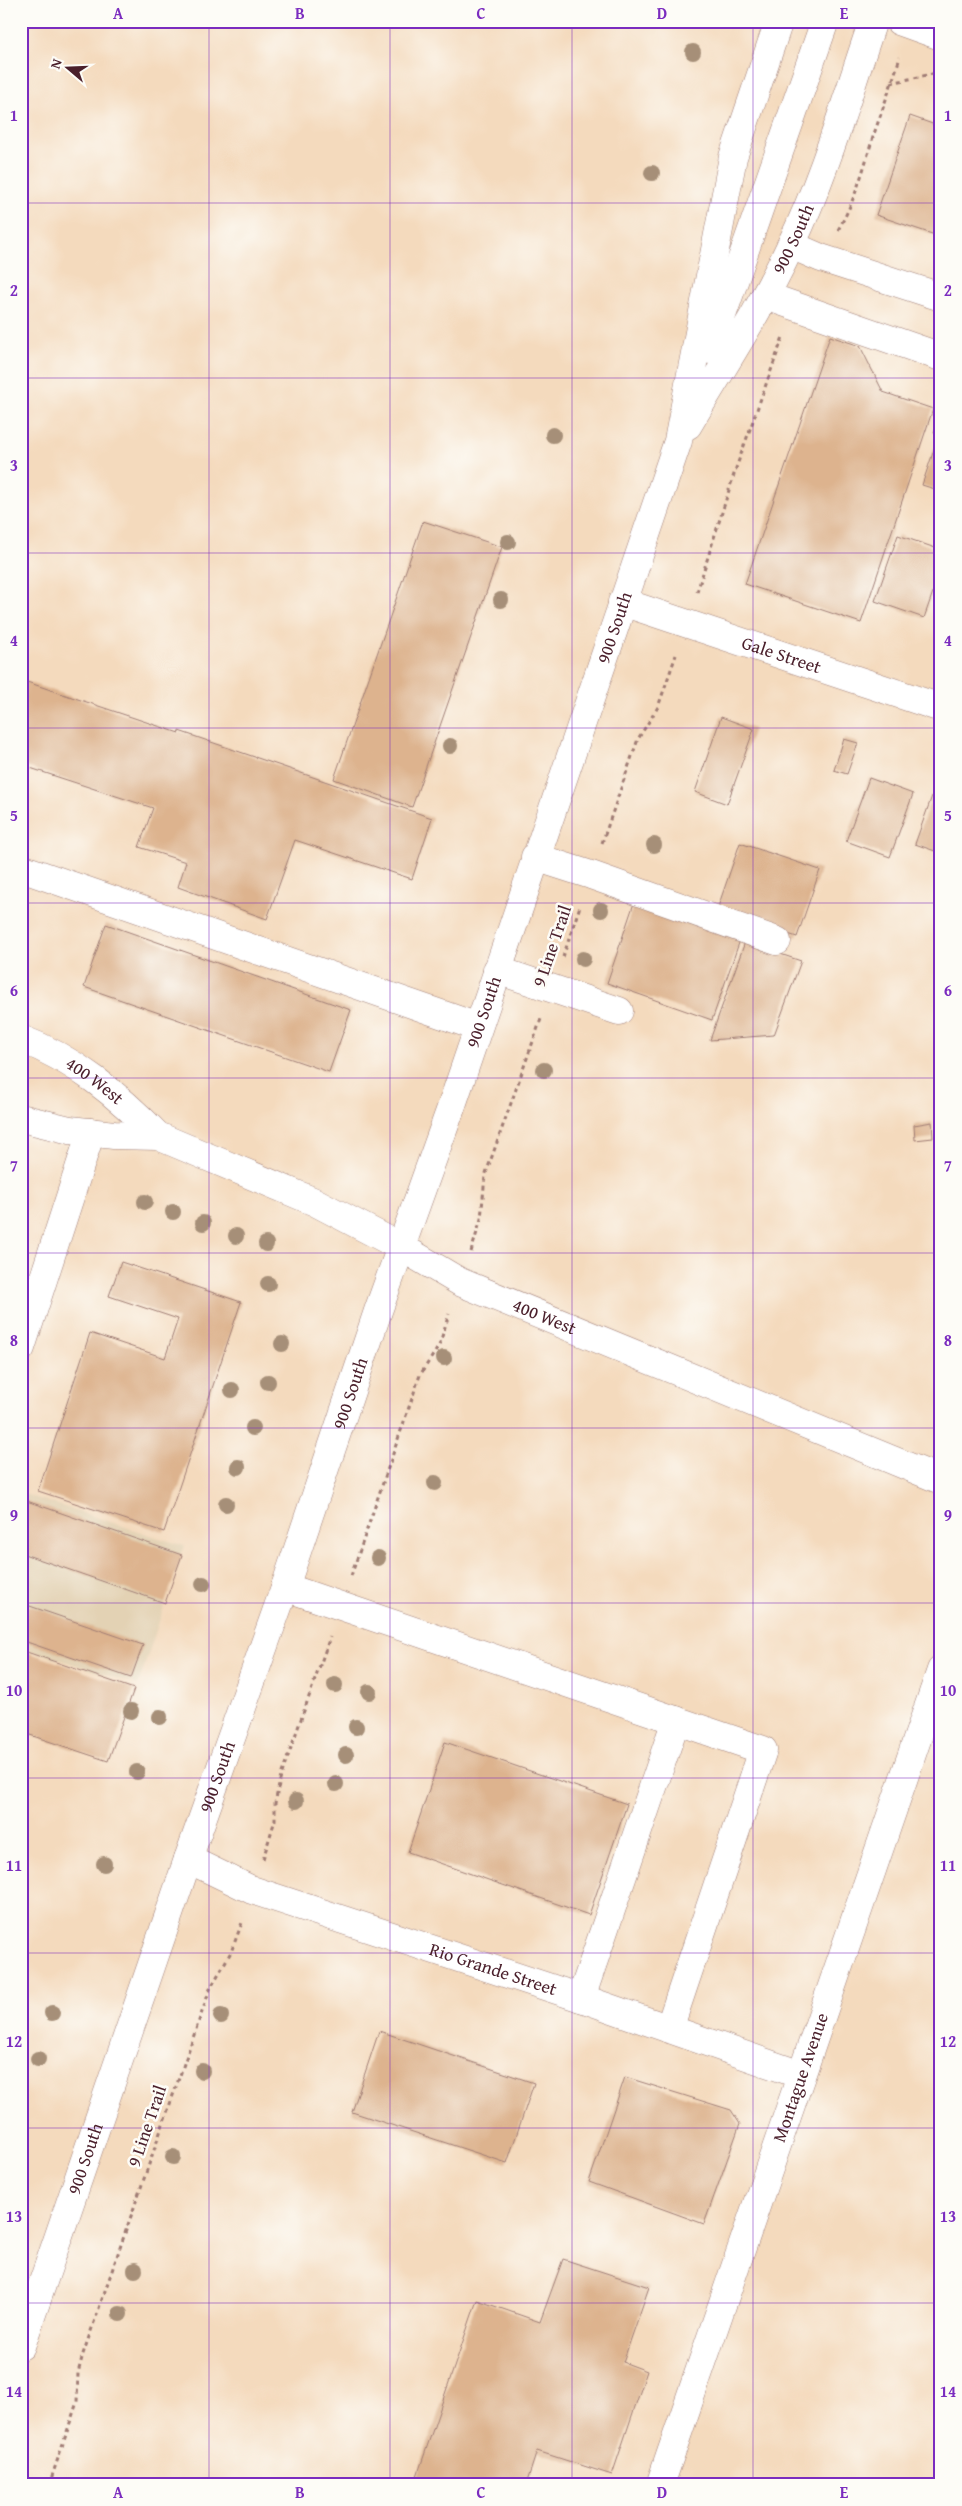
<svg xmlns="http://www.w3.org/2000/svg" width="962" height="2506" font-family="'Gentium Book Plus',serif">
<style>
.built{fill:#e3d2b4}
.building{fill:#ddb38e}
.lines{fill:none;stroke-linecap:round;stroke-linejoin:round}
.minor-casing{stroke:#9f7c74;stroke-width:29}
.major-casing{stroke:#9f7c74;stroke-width:29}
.path{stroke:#9f7c74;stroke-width:3;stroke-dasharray:4 4;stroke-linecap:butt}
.minor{stroke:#fff;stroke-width:28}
.major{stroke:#fff;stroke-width:28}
.tree{fill:#a68f78}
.grid{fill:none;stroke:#7b2cbf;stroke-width:1;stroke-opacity:0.55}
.labels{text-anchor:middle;stroke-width:5;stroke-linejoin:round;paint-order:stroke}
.street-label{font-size:18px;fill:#4a1f2b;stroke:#fdfcf7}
.neatline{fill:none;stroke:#7b2cbf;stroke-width:2}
.grid-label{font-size:16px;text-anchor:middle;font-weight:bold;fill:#7b2cbf}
</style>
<rect width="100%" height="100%" fill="#fdfcf7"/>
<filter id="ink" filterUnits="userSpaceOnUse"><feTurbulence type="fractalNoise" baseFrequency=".02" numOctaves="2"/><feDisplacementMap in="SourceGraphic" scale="10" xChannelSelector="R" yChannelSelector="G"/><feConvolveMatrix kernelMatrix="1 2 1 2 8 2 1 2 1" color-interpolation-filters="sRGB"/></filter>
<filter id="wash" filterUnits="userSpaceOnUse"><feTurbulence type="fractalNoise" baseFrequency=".0096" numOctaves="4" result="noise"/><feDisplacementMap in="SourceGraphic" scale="20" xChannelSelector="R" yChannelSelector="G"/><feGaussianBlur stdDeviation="1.12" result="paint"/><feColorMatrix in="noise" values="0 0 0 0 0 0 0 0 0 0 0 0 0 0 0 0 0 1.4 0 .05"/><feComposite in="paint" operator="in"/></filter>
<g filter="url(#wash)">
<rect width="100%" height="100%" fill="#f4dabd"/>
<!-- built -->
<path class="built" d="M 21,1493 L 184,1546 L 138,1685 L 21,1647 Z"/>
<g id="blocks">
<!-- building -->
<path class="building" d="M 910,116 L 941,127 L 941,237 L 876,215 Z
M 830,336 L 860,346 L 883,392 L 933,409 L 861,623 L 745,584 Z
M 941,415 L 941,491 L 922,485 L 939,435 L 934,433 Z
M 423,521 L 502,547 L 412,807 L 334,779 Z
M 898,535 L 941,550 L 941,569 L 924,618 L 875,601 Z
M 21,680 L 179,733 L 179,731 L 432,818 L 412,879 L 295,840 L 267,919 L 178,887 L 186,862 L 139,847 L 153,808 L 21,765 Z
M 721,717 L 754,729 L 727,804 L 695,792 Z
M 844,739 L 858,743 L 847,774 L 834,770 Z
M 869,778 L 913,794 L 890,857 L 846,841 Z
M 938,779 L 941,780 L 941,853 L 915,844 Z
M 740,843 L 820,870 L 797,937 L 717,910 Z
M 634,903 L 740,940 L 712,1020 L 607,983 Z
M 106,924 L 351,1010 L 329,1072 L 84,987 Z
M 745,942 L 801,961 L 774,1035 L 710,1040 Z
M 937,1117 L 941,1117 L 941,1141 L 939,1141 Z
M 932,1122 L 933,1138 L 915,1140 L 914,1125 Z
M 121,1262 L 241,1302 L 164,1532 L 38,1491 L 90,1333 L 165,1358 L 178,1319 L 109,1296 Z
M 21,1499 L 182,1555 L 165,1603 L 21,1553 Z
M 21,1603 L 143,1645 L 131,1678 L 21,1640 Z
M 21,1650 L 134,1689 L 108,1761 L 21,1732 Z
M 445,1742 L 627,1804 L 589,1915 L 408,1852 Z
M 379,2031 L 534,2083 L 507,2163 L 352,2112 Z
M 625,2077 L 731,2110 L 740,2124 L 704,2224 L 589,2182 Z
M 563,2259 L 649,2287 L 623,2362 L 647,2371 L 612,2475 L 537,2451 L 526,2485 L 414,2485 L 477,2300 L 540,2322 Z"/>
</g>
</g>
<g filter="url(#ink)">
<use href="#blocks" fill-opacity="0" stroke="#9f7c74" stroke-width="1"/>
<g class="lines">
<defs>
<g id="minor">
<path d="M 791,245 L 821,258 L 941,297"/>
<path d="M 766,296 L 941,357"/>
<path d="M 710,350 L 825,21"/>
<path id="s1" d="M 688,425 C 723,366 761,309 790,247 C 825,175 847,96 873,21"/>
<path id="s2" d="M 622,602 L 941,708"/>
<path d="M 535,857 L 591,875 L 777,941"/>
<path d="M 21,868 L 478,1027"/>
<path d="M 497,970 L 619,1011"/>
<path id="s3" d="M 21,1039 C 75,1059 119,1096 158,1136"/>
<path id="s4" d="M 21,1118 L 70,1130 L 114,1135 L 158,1136 L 315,1202 L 401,1247 L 460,1282 L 941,1480"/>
<path d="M 21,1348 L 91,1132"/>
<path d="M 285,1587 L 763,1750 L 669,2029"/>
<path id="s5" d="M 188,1859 L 252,1890 L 581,1998 L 801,2075"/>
<path d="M 581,1998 L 676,1720"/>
<path id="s6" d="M 21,2346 L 188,1859 L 285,1587 L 378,1311 L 451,1108 L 678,441 L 733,157 L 779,21"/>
<path id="s7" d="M 660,2485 L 941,1670"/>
</g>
<path id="major" d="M 899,21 L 941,36"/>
</defs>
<!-- minor casing -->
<use href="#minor" class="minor-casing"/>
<!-- major casing -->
<use href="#major" class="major-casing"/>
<!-- path -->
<path class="path" d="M 891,83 L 941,72
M 838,230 C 856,198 863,171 873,137 C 882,110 892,84 900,57
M 697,592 L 735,471 L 783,337
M 602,843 L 638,739 L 658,707 L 676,655
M 563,957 L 580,906
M 471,1252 L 481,1219 L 485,1176 L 541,1019
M 351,1576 L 420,1375 L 439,1346 L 449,1314
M 263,1859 L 275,1820 L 275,1803 L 281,1776 L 330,1637
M 49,2485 L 77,2402 L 78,2373 L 83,2354 L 210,1989 L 231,1952 L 243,1920"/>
<!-- minor -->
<use href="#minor" class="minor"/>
<!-- major -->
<use href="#major" class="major"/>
</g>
<!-- trees -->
<g class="tree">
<circle cx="693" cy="52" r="8"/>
<circle cx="652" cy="173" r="8"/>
<circle cx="553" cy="435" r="8"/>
<circle cx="508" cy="542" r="8"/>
<circle cx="501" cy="600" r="8"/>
<circle cx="450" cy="746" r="8"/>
<circle cx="654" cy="845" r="8"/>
<circle cx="601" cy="910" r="8"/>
<circle cx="583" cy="959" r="8"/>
<circle cx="544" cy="1070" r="8"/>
<circle cx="145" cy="1202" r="8"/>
<circle cx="173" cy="1212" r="8"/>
<circle cx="203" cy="1223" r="8"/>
<circle cx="236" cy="1236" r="8"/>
<circle cx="266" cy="1244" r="8"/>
<circle cx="268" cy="1284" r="8"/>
<circle cx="282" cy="1344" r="8"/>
<circle cx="444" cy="1358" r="8"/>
<circle cx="268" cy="1382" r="8"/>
<circle cx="232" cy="1390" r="8"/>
<circle cx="253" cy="1428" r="8"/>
<circle cx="238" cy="1467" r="8"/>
<circle cx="435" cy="1483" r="8"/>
<circle cx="226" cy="1504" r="8"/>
<circle cx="378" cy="1558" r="8"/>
<circle cx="203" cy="1584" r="8"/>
<circle cx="335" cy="1685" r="8"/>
<circle cx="369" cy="1692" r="8"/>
<circle cx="131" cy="1711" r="8"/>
<circle cx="160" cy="1717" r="8"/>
<circle cx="356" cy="1727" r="8"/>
<circle cx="346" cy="1755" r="8"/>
<circle cx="137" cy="1772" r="8"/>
<circle cx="336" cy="1784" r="8"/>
<circle cx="296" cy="1801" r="8"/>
<circle cx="104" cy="1864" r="8"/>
<circle cx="52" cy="2013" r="8"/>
<circle cx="221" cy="2016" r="8"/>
<circle cx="38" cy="2059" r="8"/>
<circle cx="202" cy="2071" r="8"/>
<circle cx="173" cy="2157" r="8"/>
<circle cx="135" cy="2270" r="8"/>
<circle cx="120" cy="2314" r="8"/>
</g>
</g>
<!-- grid -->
<path class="grid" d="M 209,21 L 209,2485M 390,21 L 390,2485M 572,21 L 572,2485M 753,21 L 753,2485M 21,203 L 941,203M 21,378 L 941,378M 21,553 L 941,553M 21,728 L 941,728M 21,903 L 941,903M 21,1078 L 941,1078M 21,1253 L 941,1253M 21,1428 L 941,1428M 21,1603 L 941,1603M 21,1778 L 941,1778M 21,1953 L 941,1953M 21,2128 L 941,2128M 21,2303 L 941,2303"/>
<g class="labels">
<!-- street labels -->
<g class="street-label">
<text dy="6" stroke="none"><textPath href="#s1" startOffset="214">900 South</textPath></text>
<text dy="6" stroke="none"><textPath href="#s6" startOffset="1818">900 South</textPath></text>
<text dy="6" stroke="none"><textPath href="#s2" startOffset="168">Gale Street</textPath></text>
<text transform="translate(552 946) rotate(-71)" y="6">9 Line Trail</text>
<text dy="6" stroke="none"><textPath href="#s6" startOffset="1412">900 South</textPath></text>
<text dy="6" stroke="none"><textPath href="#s3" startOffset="85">400 West</textPath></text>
<text dy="6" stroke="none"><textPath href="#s4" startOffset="566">400 West</textPath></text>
<text dy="6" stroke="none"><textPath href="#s6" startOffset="1008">900 South</textPath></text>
<text dy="6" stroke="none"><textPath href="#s6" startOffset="602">900 South</textPath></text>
<text dy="6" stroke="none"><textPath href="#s5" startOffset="325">Rio Grande Street</textPath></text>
<text dy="6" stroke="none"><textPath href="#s7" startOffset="431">Montague Avenue</textPath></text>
<text transform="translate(147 2126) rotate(-71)" y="6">9 Line Trail</text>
<text dy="6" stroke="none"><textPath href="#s6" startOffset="198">900 South</textPath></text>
</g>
</g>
<!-- margin -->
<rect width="962" height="2506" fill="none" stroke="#fdfcf7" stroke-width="55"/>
<!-- north arrow -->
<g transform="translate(68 68) rotate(289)" stroke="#fdfcf7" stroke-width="4" paint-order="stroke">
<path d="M0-4L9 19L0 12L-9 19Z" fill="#4a1f2b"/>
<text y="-8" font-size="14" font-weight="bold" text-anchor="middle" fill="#4a1f2b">N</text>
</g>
<rect x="28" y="28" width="906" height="2450" class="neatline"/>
<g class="grid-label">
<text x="118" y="19">A</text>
<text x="300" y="19">B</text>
<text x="481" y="19">C</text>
<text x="662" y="19">D</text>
<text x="844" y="19">E</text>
<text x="14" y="121">1</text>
<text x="948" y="121">1</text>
<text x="14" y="296">2</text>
<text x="948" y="296">2</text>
<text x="14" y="471">3</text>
<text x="948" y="471">3</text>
<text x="14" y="646">4</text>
<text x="948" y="646">4</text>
<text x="14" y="821">5</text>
<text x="948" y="821">5</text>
<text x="14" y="996">6</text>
<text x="948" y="996">6</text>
<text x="14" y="1171">7</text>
<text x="948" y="1171">7</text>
<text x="14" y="1346">8</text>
<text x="948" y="1346">8</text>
<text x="14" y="1521">9</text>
<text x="948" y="1521">9</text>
<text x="14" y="1696">10</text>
<text x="948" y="1696">10</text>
<text x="14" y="1871">11</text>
<text x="948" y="1871">11</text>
<text x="14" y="2047">12</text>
<text x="948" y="2047">12</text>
<text x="14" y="2222">13</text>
<text x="948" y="2222">13</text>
<text x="14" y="2397">14</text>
<text x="948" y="2397">14</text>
<text x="118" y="2498">A</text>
<text x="300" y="2498">B</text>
<text x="481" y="2498">C</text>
<text x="662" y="2498">D</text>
<text x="844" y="2498">E</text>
</g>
</svg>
